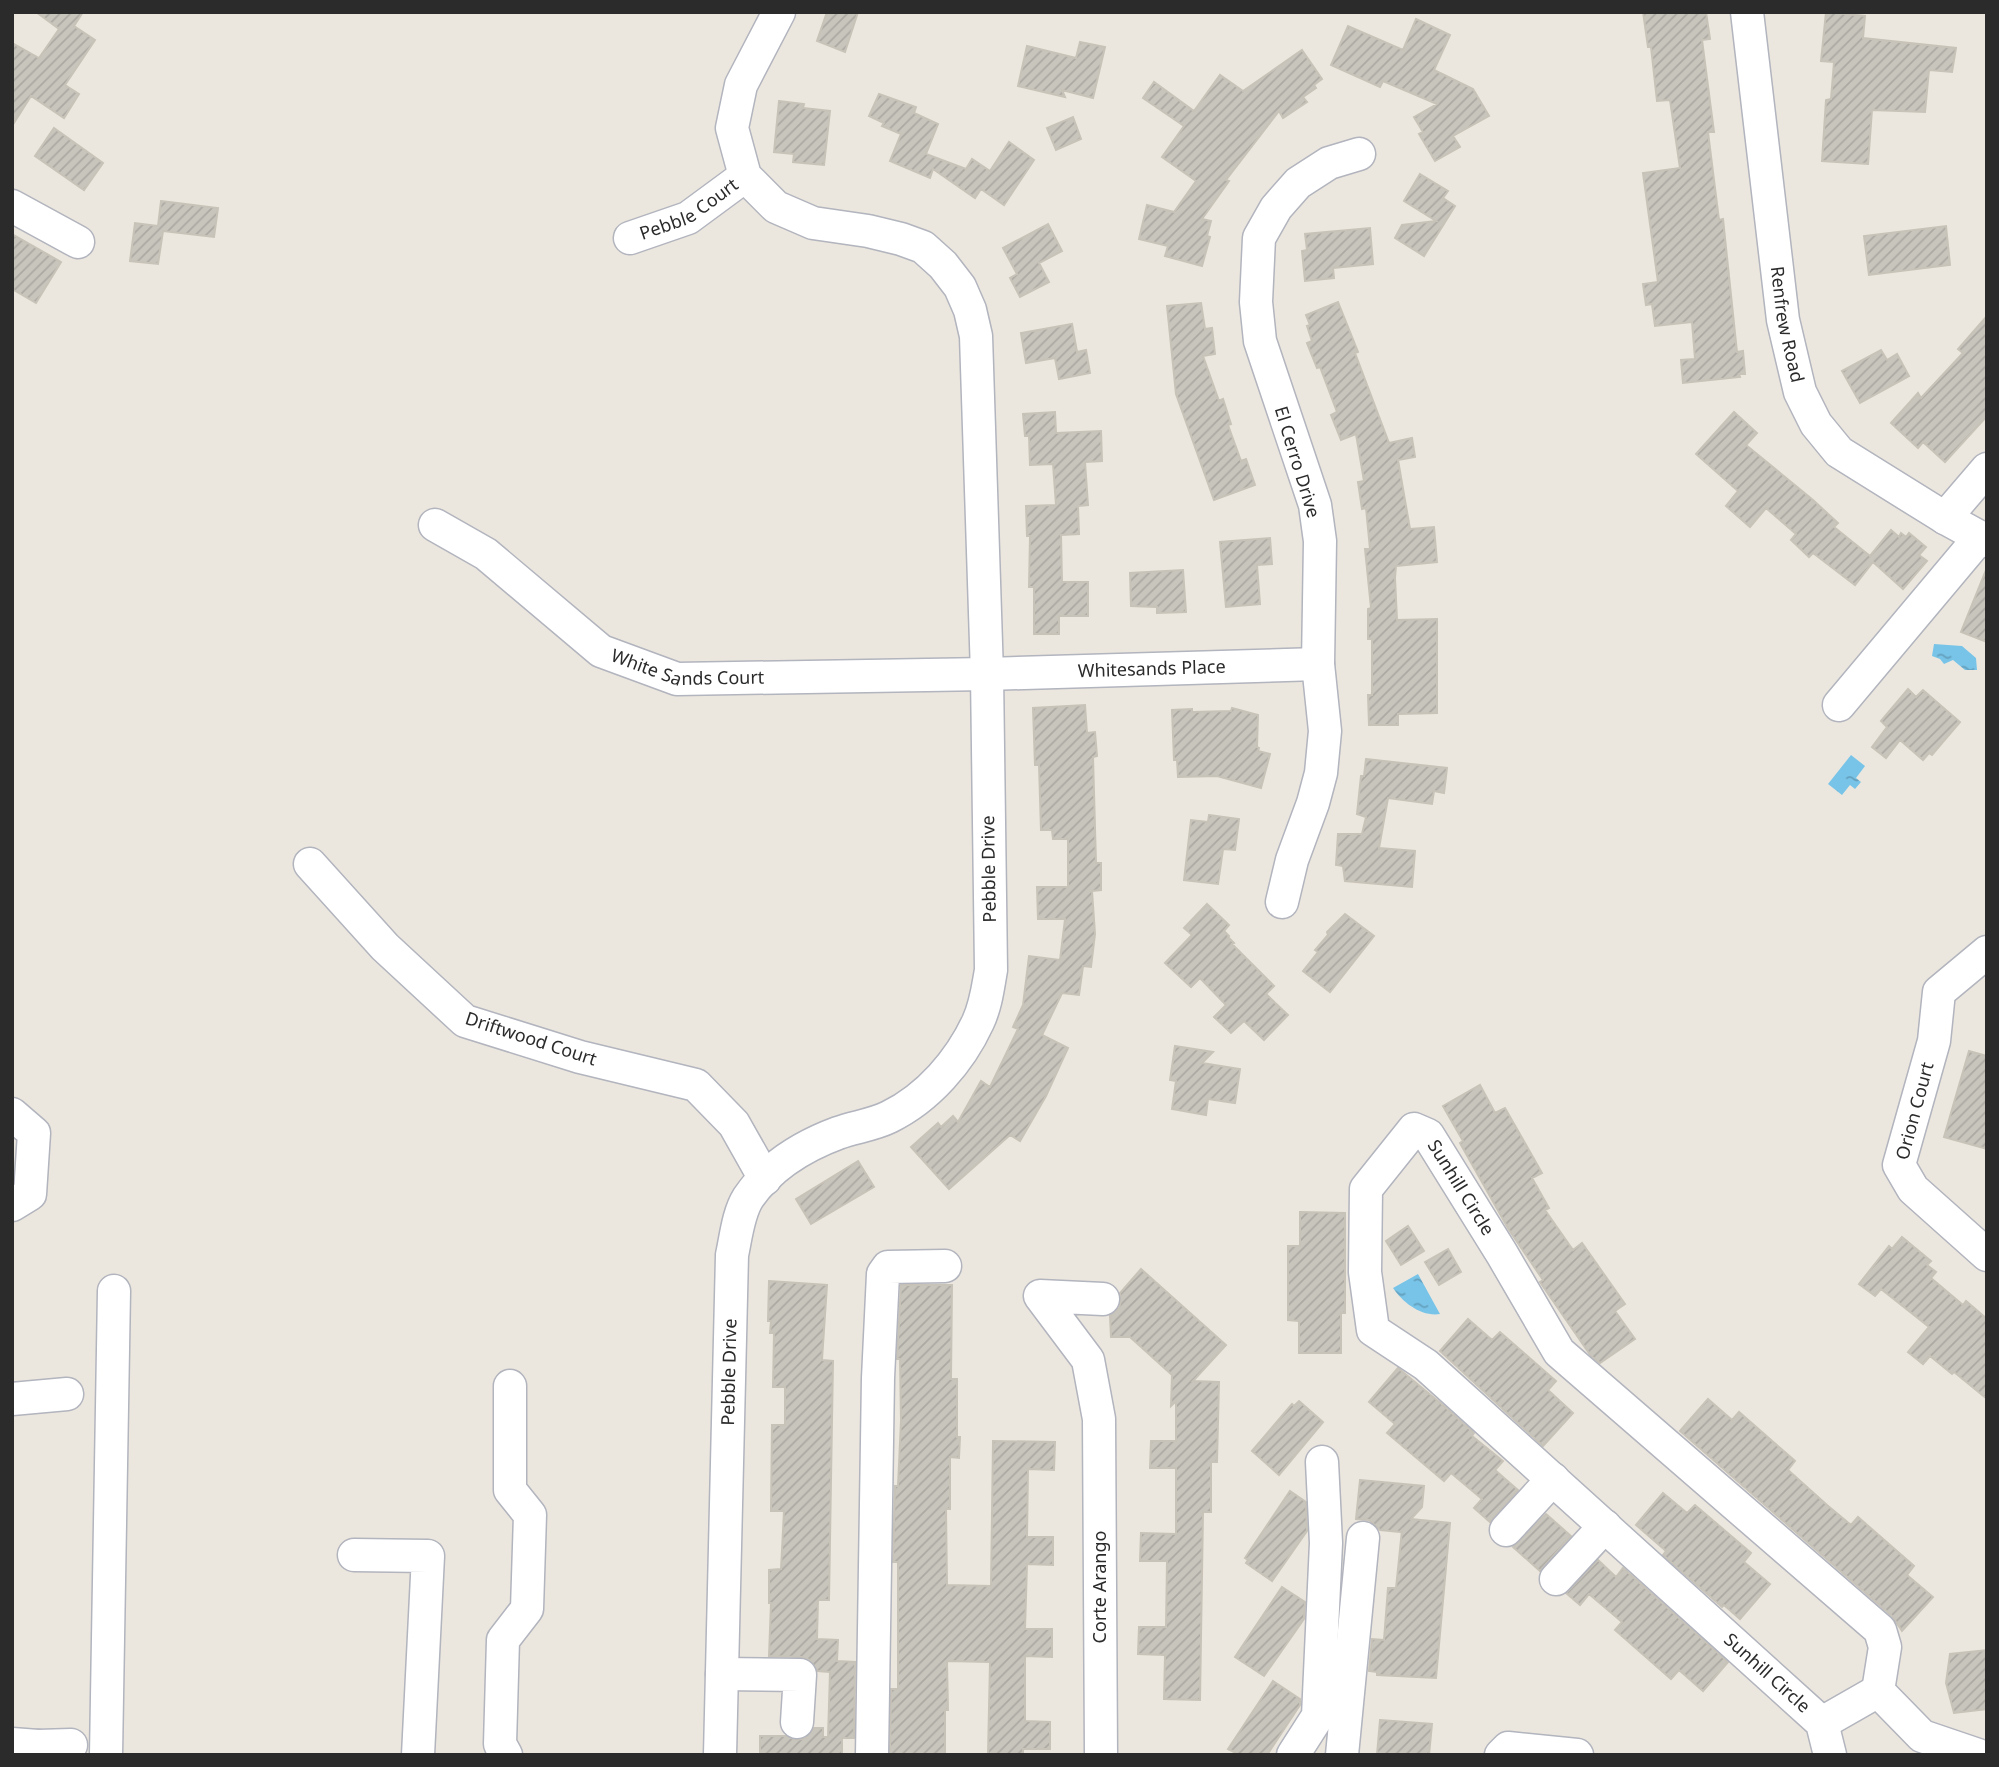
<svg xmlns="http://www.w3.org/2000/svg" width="1999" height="1767" font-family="'Noto Sans',sans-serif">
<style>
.water{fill:url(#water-ripples)}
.building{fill:url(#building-hatch);stroke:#c8c3b8;stroke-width:2}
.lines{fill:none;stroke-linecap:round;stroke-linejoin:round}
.minor-casing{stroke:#b2b4be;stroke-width:35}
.minor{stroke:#fff;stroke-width:32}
.labels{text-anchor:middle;stroke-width:6;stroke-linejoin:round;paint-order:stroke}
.street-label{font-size:18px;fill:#2b2b2b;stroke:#fff}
</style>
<defs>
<pattern id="water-ripples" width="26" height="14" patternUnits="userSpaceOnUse" patternTransform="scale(1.75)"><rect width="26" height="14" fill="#78c4e8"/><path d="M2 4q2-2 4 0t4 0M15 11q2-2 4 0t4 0" fill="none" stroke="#639fbc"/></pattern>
<pattern id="building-hatch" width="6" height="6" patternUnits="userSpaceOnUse" patternTransform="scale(1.75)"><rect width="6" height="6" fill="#c8c5bd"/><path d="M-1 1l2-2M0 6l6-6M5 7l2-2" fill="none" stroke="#aca9a3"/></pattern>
</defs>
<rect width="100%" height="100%" fill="#ece7de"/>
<!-- water -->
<path class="water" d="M 1934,644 L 1962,646 L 1976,658 L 1977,670 L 1965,670 L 1953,660 L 1944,664 L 1940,659 L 1932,656 Z
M 1851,755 L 1865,766 L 1856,778 L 1861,782 L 1855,789 L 1850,785 L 1842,795 L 1828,784 Z
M 1418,1274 L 1440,1314 C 1422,1317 1403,1303 1393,1288 Z"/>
<!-- building -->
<path class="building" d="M 36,12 L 83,12 L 74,26 L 95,40 L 65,85 L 79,94 L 64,118 L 31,96 L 12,126 L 12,43 L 39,58 L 59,29 Z
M 827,12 L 858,12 L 845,52 L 817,41 Z
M 1643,12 L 1706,12 L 1710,39 L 1702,40 L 1714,132 L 1708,132 L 1719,220 L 1723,219 L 1737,352 L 1743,351 L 1745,374 L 1739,374 L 1740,377 L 1683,383 L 1681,360 L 1695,359 L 1692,322 L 1655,326 L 1652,304 L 1646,305 L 1643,284 L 1658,282 L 1643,173 L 1680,168 L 1670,100 L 1657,101 L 1651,47 L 1648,47 Z
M 1826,12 L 1865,16 L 1863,38 L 1956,48 L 1952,72 L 1929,70 L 1925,112 L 1872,110 L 1868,164 L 1822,161 L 1826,100 L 1831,99 L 1834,62 L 1821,61 Z
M 1416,19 L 1450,35 L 1434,70 L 1473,89 L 1489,116 L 1453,136 L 1460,147 L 1435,161 L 1419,134 L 1423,132 L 1414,117 L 1437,104 L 1383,81 L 1380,87 L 1331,65 L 1348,26 L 1403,50 Z
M 1080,42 L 1105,47 L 1093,98 L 1062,90 L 1065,97 L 1018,86 L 1027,46 L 1076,58 Z
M 1302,50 L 1322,79 L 1314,85 L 1316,88 L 1303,97 L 1307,102 L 1283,118 L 1279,111 L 1226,180 L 1229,181 L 1202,219 L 1211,221 L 1207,236 L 1210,237 L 1202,266 L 1165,256 L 1168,246 L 1139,239 L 1147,205 L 1174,212 L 1196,181 L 1162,157 L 1184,126 L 1143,98 L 1154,82 L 1194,111 L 1220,75 L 1243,91 Z
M 879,94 L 916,107 L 914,113 L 938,124 L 926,154 L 966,169 L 972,159 L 990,171 L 1009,142 L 1034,160 L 1004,205 L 981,189 L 975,198 L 933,169 L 930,178 L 890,161 L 901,134 L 882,126 L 884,123 L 869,116 Z
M 779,101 L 804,104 L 803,108 L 830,111 L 824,165 L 793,162 L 794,154 L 774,152 Z
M 1073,117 L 1081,139 L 1056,150 L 1047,128 Z
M 54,128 L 103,163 L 84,190 L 35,156 Z
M 1420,174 L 1448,191 L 1443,198 L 1455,206 L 1424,256 L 1395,238 L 1402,225 L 1436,221 L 1404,201 Z
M 161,201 L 218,208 L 214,237 L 163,231 L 158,264 L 130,261 L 135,223 L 158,226 Z
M 1048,224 L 1062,251 L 1039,263 L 1049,282 L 1020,297 L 1010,278 L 1017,274 L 1003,248 Z
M 1946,226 L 1950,265 L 1869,275 L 1864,236 Z
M 1370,228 L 1373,264 L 1333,268 L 1334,278 L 1305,281 L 1302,251 L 1307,250 L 1305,234 Z
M 12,234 L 61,262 L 36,303 L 12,289 Z
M 1338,302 L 1358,352 L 1355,353 L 1389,443 L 1412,438 L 1415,457 L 1398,460 L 1410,529 L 1434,527 L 1437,562 L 1396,566 L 1395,578 L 1397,620 L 1437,619 L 1437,713 L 1398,714 L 1398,725 L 1369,725 L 1368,695 L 1372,695 L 1372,639 L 1368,639 L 1368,609 L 1371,608 L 1365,549 L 1370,549 L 1366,508 L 1362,509 L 1358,482 L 1364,481 L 1356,434 L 1341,440 L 1331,415 L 1337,412 L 1320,367 L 1317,368 L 1307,343 L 1312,341 L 1307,326 L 1310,325 L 1306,315 Z
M 1201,303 L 1205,329 L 1212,328 L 1215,354 L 1203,356 L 1219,401 L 1223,399 L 1231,424 L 1228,425 L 1241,461 L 1246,459 L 1255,485 L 1214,500 L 1176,394 L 1167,306 Z
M 1987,316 L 1987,416 L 1945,462 L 1923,442 L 1918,448 L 1891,423 L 1918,393 L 1921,398 L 1963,353 L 1958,349 Z
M 1072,324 L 1077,352 L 1086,350 L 1090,373 L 1059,379 L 1055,358 L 1026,363 L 1021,333 Z
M 1881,350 L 1887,360 L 1897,354 L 1909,376 L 1860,403 L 1842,371 Z
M 1055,412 L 1056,433 L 1101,431 L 1102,461 L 1085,462 L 1088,505 L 1078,506 L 1079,534 L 1061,535 L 1062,582 L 1088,582 L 1088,616 L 1059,616 L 1059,634 L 1034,634 L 1034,587 L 1029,587 L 1030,536 L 1027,536 L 1026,506 L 1056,505 L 1053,464 L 1030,465 L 1029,436 L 1025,436 L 1023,414 Z
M 1734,412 L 1757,433 L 1746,445 L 1813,500 L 1838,523 L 1834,527 L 1870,556 L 1891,530 L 1899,537 L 1901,533 L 1906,537 L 1909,533 L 1926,547 L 1919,555 L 1927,561 L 1903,589 L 1873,562 L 1855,585 L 1813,553 L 1809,557 L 1791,540 L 1796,534 L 1766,508 L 1750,527 L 1726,506 L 1738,491 L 1696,454 Z
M 1270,538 L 1272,564 L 1257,565 L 1260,604 L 1226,607 L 1220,542 Z
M 1183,570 L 1186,612 L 1157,613 L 1157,607 L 1131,606 L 1130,573 Z
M 1986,570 L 1987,570 L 1987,642 L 1961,632 Z
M 1908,689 L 1916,697 L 1923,690 L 1960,722 L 1932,755 L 1929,753 L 1923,760 L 1900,740 L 1886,758 L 1872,747 L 1887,727 L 1881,721 Z
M 1085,705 L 1087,733 L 1095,732 L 1097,756 L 1093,757 L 1096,863 L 1101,863 L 1101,890 L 1092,891 L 1095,934 L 1091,967 L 1083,966 L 1079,995 L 1062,993 L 1042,1035 L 1068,1048 L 1046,1096 L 1020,1141 L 1010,1135 L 949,1189 L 911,1147 L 938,1123 L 941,1127 L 953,1116 L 958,1122 L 981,1081 L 990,1087 L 1018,1029 L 1013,1027 L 1023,1005 L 1029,956 L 1060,960 L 1065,919 L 1038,919 L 1037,887 L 1068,887 L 1068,839 L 1053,839 L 1052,830 L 1041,830 L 1039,765 L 1035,765 L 1033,708 Z
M 1232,708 L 1258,715 L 1257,747 L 1259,748 L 1258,751 L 1270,754 L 1261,788 L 1217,776 L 1178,777 L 1177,760 L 1174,760 L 1172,710 L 1192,709 L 1192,712 L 1231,711 Z
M 1366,759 L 1447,768 L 1444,793 L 1434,791 L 1432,804 L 1388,798 L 1379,848 L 1415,851 L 1412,887 L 1345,881 L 1343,866 L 1336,865 L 1338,834 L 1362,834 L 1366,817 L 1357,814 L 1361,776 L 1364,776 Z
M 1209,815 L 1239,819 L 1235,850 L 1223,849 L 1218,884 L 1184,880 L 1191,820 L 1208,822 Z
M 1207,904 L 1229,925 L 1224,931 L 1229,936 L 1228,937 L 1234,943 L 1232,944 L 1274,986 L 1266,994 L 1288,1015 L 1264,1040 L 1244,1021 L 1231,1033 L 1214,1017 L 1226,1005 L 1200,978 L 1191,987 L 1165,963 L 1192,935 L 1184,928 Z
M 1345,914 L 1374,936 L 1330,992 L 1303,971 L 1318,952 L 1315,950 L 1328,935 L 1327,932 Z
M 1175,1046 L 1213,1052 L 1202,1063 L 1240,1069 L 1235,1103 L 1208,1099 L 1206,1115 L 1172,1109 L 1176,1081 L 1170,1080 Z
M 1969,1051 L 1987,1056 L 1987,1149 L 1944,1137 Z
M 1480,1085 L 1495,1113 L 1505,1108 L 1542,1173 L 1532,1178 L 1549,1208 L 1545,1210 L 1573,1250 L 1582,1243 L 1625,1304 L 1615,1311 L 1635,1339 L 1600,1363 L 1591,1356 L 1540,1282 L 1543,1280 L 1509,1230 L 1460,1143 L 1463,1141 L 1443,1106 Z
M 858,1161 L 874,1187 L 811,1224 L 796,1199 Z
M 1300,1212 L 1345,1213 L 1345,1313 L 1341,1313 L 1341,1353 L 1299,1353 L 1299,1321 L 1288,1320 L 1288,1246 L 1300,1246 Z
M 1408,1226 L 1424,1251 L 1401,1265 L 1386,1241 Z
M 1902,1237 L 1931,1261 L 1927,1265 L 1936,1272 L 1931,1278 L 1963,1305 L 1966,1301 L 1987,1319 L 1987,1399 L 1954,1372 L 1952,1374 L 1930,1356 L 1923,1364 L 1908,1352 L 1929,1327 L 1881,1289 L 1875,1296 L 1859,1284 L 1889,1246 L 1892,1249 Z
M 1448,1249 L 1461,1272 L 1439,1285 L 1425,1262 Z
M 1141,1269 L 1226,1345 L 1193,1381 L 1219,1382 L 1217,1462 L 1211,1462 L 1211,1512 L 1203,1512 L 1200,1700 L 1164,1699 L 1165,1655 L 1138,1654 L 1139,1627 L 1166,1627 L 1167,1561 L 1140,1561 L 1141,1533 L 1176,1534 L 1176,1468 L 1150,1468 L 1151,1441 L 1176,1441 L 1176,1401 L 1171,1406 L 1172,1375 L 1130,1337 L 1111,1337 L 1110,1316 L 1119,1308 L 1121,1301 L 1120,1293 Z
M 769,1281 L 827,1285 L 822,1360 L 833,1361 L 829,1600 L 818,1600 L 817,1639 L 838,1640 L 837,1661 L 855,1662 L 854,1738 L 842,1738 L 842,1755 L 760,1755 L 760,1736 L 786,1736 L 797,1740 L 806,1738 L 814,1728 L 823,1728 L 823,1737 L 828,1737 L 830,1672 L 817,1671 L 810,1660 L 801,1657 L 769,1656 L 771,1603 L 769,1603 L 769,1570 L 781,1569 L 784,1511 L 771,1511 L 772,1425 L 785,1425 L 785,1387 L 773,1387 L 774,1333 L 770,1333 L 771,1321 L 768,1321 Z
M 901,1285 L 952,1285 L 951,1379 L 957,1379 L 957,1437 L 960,1437 L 959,1458 L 950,1457 L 950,1509 L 946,1509 L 947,1585 L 991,1586 L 993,1441 L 1055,1442 L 1054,1470 L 1028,1469 L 1027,1537 L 1053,1537 L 1053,1565 L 1027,1564 L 1025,1629 L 1052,1629 L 1052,1657 L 1025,1656 L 1025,1721 L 1050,1722 L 1050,1749 L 1023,1749 L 1023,1755 L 988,1755 L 990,1662 L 947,1661 L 948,1710 L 945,1710 L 945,1755 L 890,1755 L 891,1689 L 898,1689 L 898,1562 L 893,1562 L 895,1486 L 898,1486 L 901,1421 L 900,1359 L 897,1359 Z
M 1468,1319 L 1492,1340 L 1500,1332 L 1556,1381 L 1548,1390 L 1573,1413 L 1543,1446 L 1440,1351 Z
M 1398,1368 L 1444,1406 L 1474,1433 L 1472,1436 L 1503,1461 L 1495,1470 L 1518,1490 L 1490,1522 L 1474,1508 L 1482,1499 L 1451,1473 L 1444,1481 L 1387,1433 L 1395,1424 L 1369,1402 Z
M 1708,1399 L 1732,1420 L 1739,1412 L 1795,1461 L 1788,1470 L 1827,1505 L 1851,1525 L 1858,1517 L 1914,1566 L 1907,1575 L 1933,1597 L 1902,1631 L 1892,1616 L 1680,1431 Z
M 1299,1401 L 1323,1422 L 1279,1475 L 1252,1451 L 1292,1404 L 1294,1406 Z
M 1360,1480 L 1424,1486 L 1422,1507 L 1411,1519 L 1450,1523 L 1436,1678 L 1377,1675 L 1377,1672 L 1369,1671 L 1372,1639 L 1384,1640 L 1388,1588 L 1396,1588 L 1402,1530 L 1400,1532 L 1380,1530 L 1369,1520 L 1356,1519 Z
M 1290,1491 L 1306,1502 L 1307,1531 L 1272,1581 L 1246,1563 L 1248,1560 L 1245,1558 Z
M 1663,1493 L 1687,1513 L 1695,1505 L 1751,1553 L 1744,1562 L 1770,1584 L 1740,1619 L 1724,1605 L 1722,1607 L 1663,1555 L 1666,1551 L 1636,1525 Z
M 1546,1514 L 1571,1536 L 1540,1571 L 1513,1547 Z
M 1598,1560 L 1616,1577 L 1623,1568 L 1728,1662 L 1703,1691 L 1679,1670 L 1671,1679 L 1615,1630 L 1622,1622 L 1589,1594 L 1580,1605 L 1566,1593 Z
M 1282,1587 L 1305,1602 L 1304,1619 L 1264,1676 L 1235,1657 Z
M 1987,1650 L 1987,1709 L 1954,1713 L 1946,1683 L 1950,1654 Z
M 1273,1681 L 1300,1699 L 1300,1705 L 1267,1755 L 1240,1755 L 1228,1749 Z
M 1380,1720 L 1432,1724 L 1429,1755 L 1377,1755 Z"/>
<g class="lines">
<defs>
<g id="minor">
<path id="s1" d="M 1747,12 L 1783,320 L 1800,392 L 1816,424 L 1839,452 L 1945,518 L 1987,541"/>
<path d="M 12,206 L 78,242"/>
<path id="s2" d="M 630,238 L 688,218 L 745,176"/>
<path d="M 1945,518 L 1987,469"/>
<path id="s3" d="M 435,525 L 486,554 L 601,651 L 677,679 L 987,674 L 1318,664"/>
<path d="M 1839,705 L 1980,537"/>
<path d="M 310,864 L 385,947 L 465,1021 L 580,1057 L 696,1085 L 734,1124 L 765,1179"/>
<path d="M 1282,902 L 1292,860 L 1313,803 L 1321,773 L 1325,731 L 1318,664 L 1320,541 L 1315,505 L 1260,341 L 1256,302 L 1259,238 L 1276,208 L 1298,183 L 1329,163 L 1359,154"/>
<path d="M 1987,952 L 1939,992 L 1934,1041 L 1899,1165 L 1913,1189 L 1987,1255"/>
<path d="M 12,1114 L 34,1133 L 30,1194 L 12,1205"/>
<path d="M 12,1399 L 67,1394"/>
<path d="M 1506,1530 L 1553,1479"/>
<path d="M 354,1555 L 428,1556 L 418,1755"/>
<path d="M 1556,1579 L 1605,1526"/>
<path d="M 722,1674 L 800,1675 L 797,1722"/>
<path d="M 1878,1691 L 1922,1736 L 1978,1755"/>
<path d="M 1822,1723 L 1878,1691"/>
<path d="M 12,1744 L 38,1746 L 38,1755"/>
<path d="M 38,1746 L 71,1745"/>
<path d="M 106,1755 L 114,1291"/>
<path d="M 506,1755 L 500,1744 L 503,1640 L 527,1609 L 530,1515 L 510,1490 L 510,1386"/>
<path id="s4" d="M 720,1755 L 732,1255 C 736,1237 738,1214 748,1198 C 769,1167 803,1146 838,1133 C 854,1127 873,1125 889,1117 C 928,1098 960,1061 978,1022 C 986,1005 988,987 991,970 L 987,674 L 976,336 L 970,310 L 960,287 L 943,265 L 923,247 L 901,239 L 868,231 L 813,223 L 776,207 L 745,176 L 732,128 L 741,85 L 779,12"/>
<path d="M 872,1755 L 878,1378 L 883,1274 L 888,1267 L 945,1266"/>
<path d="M 1101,1755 L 1099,1419 L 1088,1360 L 1040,1296 L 1103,1299"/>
<path d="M 1293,1755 L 1318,1716 L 1326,1543 L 1322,1462"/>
<path d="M 1342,1755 L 1363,1538"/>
<path d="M 1501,1755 L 1508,1748 L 1577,1755"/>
<path id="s5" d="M 1830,1755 L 1822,1723 L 1426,1365 L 1373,1330 L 1365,1272 L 1366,1189 L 1414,1129 L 1428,1135 L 1502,1254 L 1559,1352 L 1880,1630 L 1885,1647 L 1878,1691"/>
</g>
</defs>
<!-- minor casing -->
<use href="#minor" class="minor-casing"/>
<!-- minor -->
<use href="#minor" class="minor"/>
</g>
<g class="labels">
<!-- street labels -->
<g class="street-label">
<text dy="6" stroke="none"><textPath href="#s2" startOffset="66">Pebble Court</textPath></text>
<text dy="6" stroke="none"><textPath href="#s1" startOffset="315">Renfrew Road</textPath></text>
<text transform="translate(1297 462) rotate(73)" y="6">El Cerro Drive</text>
<text dy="6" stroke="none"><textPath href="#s3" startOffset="299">White Sands Court</textPath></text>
<text dy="6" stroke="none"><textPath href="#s3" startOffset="765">Whitesands Place</textPath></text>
<text transform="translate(989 869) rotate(-91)" y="6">Pebble Drive</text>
<text transform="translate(531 1039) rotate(18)" y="6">Driftwood Court</text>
<text transform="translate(1915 1111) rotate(-75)" y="6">Orion Court</text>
<text dy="6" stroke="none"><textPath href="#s5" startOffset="926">Sunhill Circle</textPath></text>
<text dy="6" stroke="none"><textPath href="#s4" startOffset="383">Pebble Drive</textPath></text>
<text transform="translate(1100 1587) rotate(-90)" y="6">Corte Arango</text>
<text transform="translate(1767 1673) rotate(42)" y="6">Sunhill Circle</text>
</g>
</g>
<!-- border -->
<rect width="1999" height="1767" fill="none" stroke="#2b2b2b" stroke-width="28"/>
</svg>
